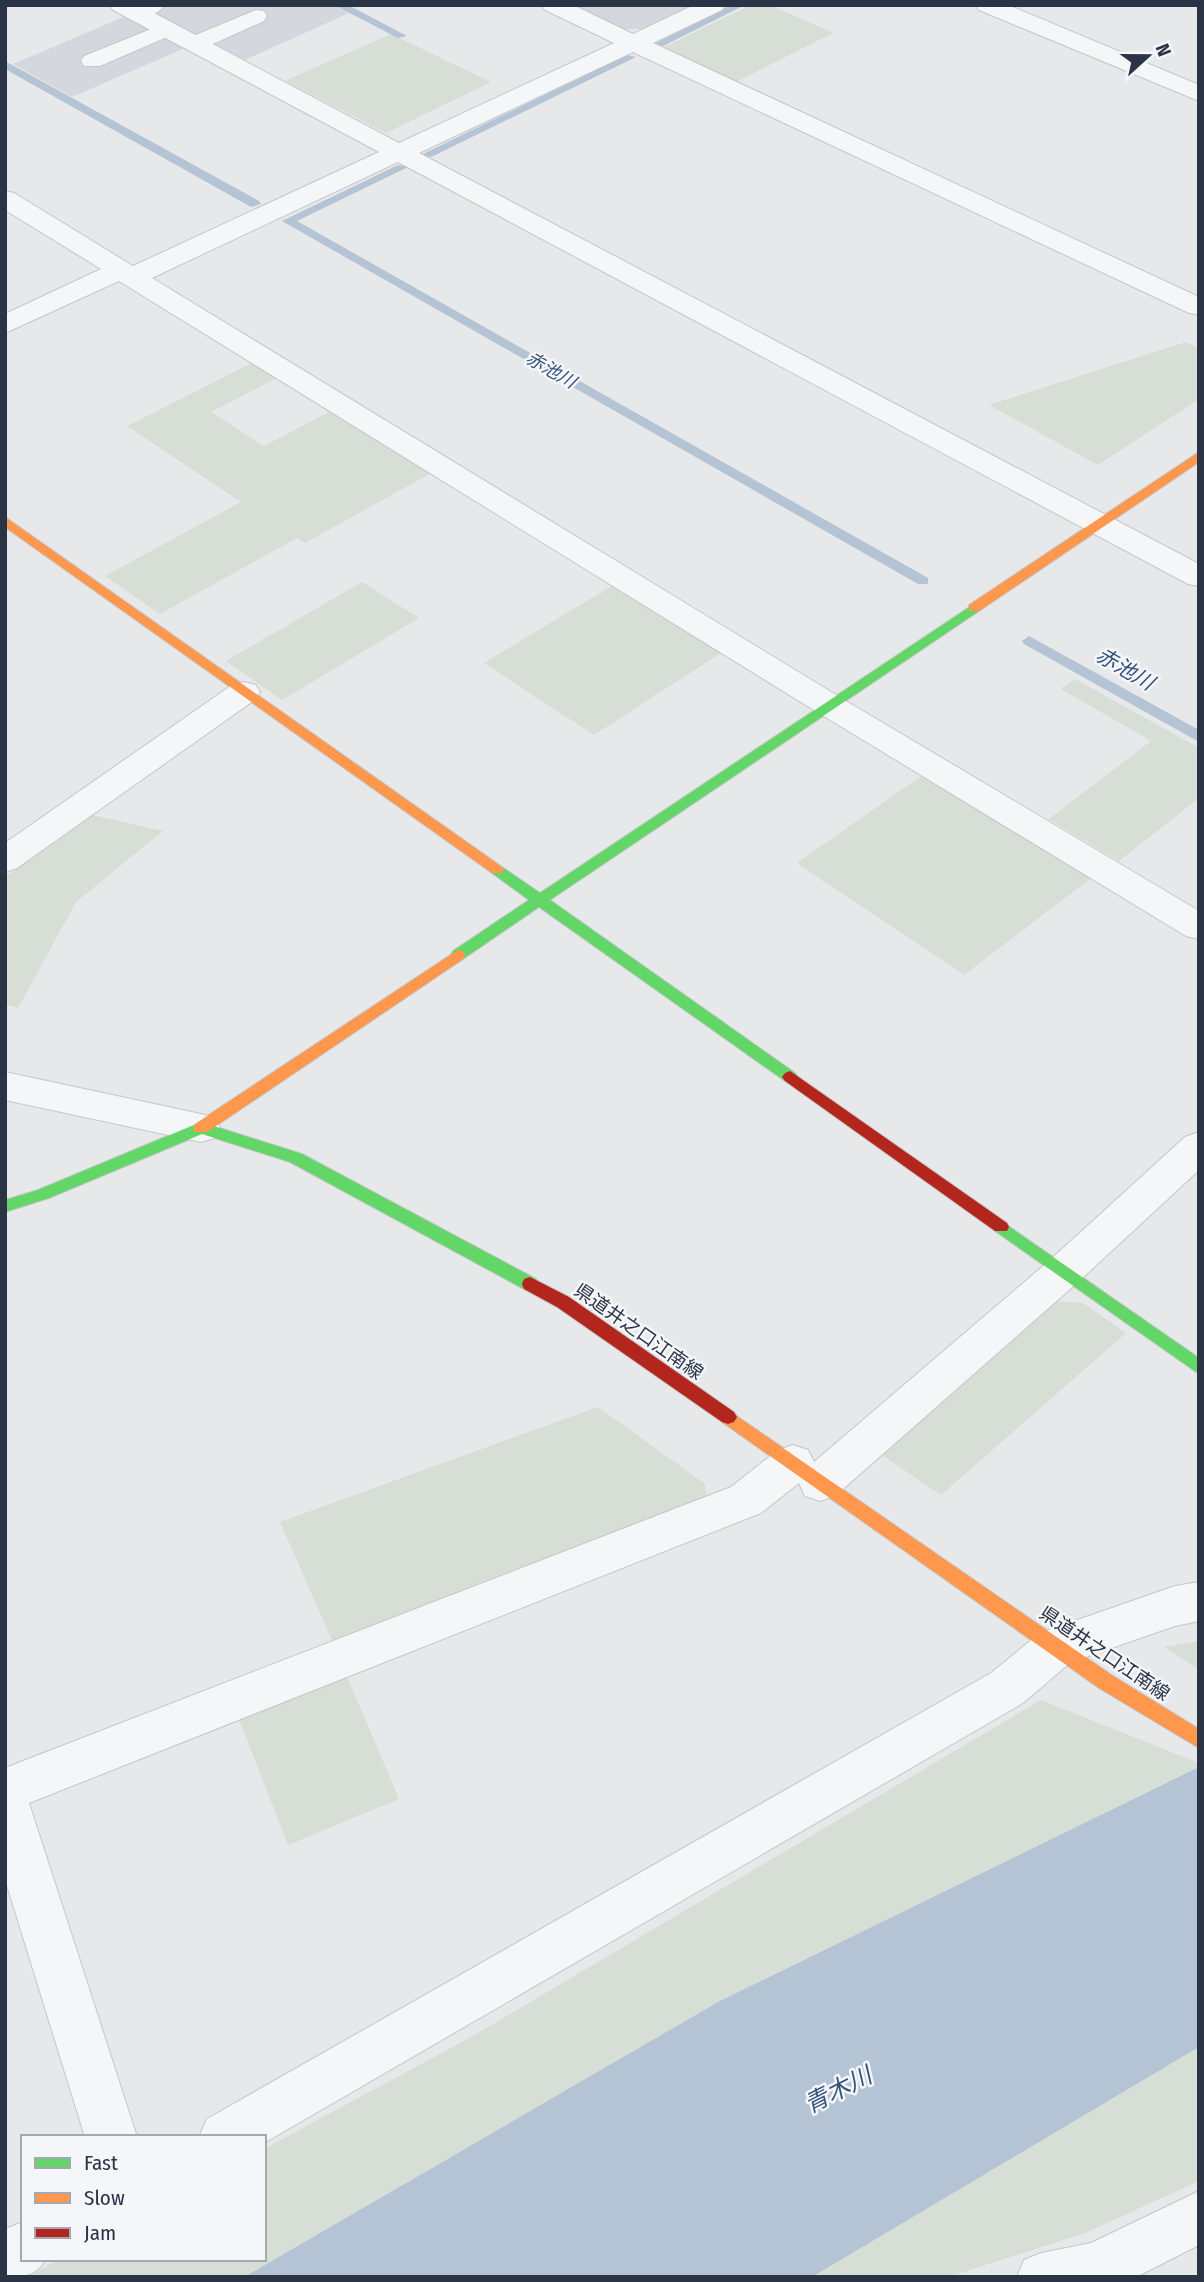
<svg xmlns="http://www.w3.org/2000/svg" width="1204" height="2282" font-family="'Fira Sans Condensed','Noto Sans JP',sans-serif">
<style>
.built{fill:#d4d7dd}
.green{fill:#d6ded6}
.water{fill:#b4c4d5}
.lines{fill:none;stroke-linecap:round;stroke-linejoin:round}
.stream{fill:#b4c4d5;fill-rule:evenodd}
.lane-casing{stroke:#c4c6c8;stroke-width:2}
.street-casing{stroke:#c4c6c8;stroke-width:2}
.fast-casing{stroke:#c4c6c8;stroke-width:2}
.slow-casing{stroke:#c4c6c8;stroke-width:2}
.jam-casing{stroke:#c4c6c8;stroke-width:2}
.lane{fill:#f5f6f7;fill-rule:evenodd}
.street{fill:#f5f6f7;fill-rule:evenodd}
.fast{fill:#63d668;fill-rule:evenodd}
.slow{fill:#ff974d;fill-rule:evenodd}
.jam{fill:#b3261e;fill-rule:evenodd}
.labels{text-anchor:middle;stroke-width:5;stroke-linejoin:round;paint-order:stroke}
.far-water-label{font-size:18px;font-style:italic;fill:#34527a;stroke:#f4f6f9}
.street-label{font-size:19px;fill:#2b3445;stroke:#f4f6f9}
.water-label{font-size:21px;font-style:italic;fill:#34527a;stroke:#f4f6f9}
.near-water-label{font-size:24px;font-style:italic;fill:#34527a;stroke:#f4f6f9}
</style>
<rect width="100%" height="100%" fill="#e6e8ea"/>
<!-- built -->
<path class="built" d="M 139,5 L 332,5 L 349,13 L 245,60 Z
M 571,5 L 695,5 L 644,29 L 621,29 Z
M 126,16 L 185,48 L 72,97 L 13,64 Z"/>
<!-- green -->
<path class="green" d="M 751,5 L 770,5 L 833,33 L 736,82 L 662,48 Z
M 391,34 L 491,82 L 386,133 L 285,81 Z
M 1186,342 L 1199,349 L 1199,399 L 1098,465 L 989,405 Z
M 254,362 L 279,377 L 211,412 L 264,446 L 333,410 L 433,472 L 305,543 L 297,538 L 160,614 L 105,576 L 241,502 L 127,426 Z
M 362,582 L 419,618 L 282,700 L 226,661 Z
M 615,584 L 724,651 L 594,735 L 484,663 Z
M 1075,679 L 1199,748 L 1199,798 L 1119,861 L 1049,819 L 1151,741 L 1061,689 Z
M 927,772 L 1095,875 L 964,975 L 797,863 Z
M 92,815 L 163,831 L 76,902 L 18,1008 L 5,1004 L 5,877 Z
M 1053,1301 L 1083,1303 L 1126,1333 L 941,1495 L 879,1453 Z
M 598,1407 L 705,1484 L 707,1505 L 335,1647 L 280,1522 Z
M 1199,1641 L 1199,1670 L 1164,1647 Z
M 345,1672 L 399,1799 L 288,1845 L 237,1714 Z
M 1041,1700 L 1199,1763 L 1199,1767 L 718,2002 L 244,2277 L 27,2277 L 60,2259 L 264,2259 L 264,2149 L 473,2036 Z
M 1199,2047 L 1199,2181 L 1085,2233 L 948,2277 L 812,2277 Z"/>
<!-- water -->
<path class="water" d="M 1199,1767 L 1199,2047 L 812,2277 L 244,2277 L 718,2002 Z"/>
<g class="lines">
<!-- stream -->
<path class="stream" d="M 334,5 L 348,5 L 407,36 L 398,38 Z
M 731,5 L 745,5 L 663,46 L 654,44 Z
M 627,55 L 636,57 L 431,157 L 421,155 Z
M 5,61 L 259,201 L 261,204 L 251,207 L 5,69 Z
M 398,165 L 408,167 L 297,221 L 928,578 L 928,584 L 918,584 L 282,221 Z
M 1029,636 L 1199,730 L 1199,742 L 1024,644 L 1022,641 Z"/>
<defs>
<path id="lane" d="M 135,5 L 165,5 C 158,15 139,21 127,18 L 124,13 Z
M 256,10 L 264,11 L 267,16 L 264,21 L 202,49 L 186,49 L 183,44 L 186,39 Z
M 166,23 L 174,24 L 177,29 L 174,34 L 100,66 L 84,66 L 81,61 L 84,56 Z
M 1096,2242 L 1113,2249 L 1120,2266 L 1116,2277 L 1017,2277 L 1024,2260 L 1041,2253 Z"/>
<path id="street" d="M 109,5 L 139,5 L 399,143 L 614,43 L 545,10 L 541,5 L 573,5 L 633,34 L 694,5 L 726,5 L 722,10 L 653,43 L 1199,297 L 1199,315 L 1189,313 L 633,52 L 419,153 L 1199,564 L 1199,586 L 1188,584 L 398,162 L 152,278 L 841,698 L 1199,911 L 1199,939 L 1186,936 L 817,712 L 119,281 L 5,333 L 5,314 L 101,269 L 5,210 L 5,191 L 14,193 L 133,266 L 379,152 L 113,10 Z
M 975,5 L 1008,5 L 1199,85 L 1199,101 L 979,10 Z
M 244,682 L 256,685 L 260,692 L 256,699 L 17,868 L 5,872 L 5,843 L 232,685 Z
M 5,1072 L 201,1114 L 215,1118 L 220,1128 L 215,1138 L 201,1142 L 5,1100 Z
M 1199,1132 L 1199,1170 L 1077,1283 L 835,1496 L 820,1501 L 805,1496 L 799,1483 L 761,1513 L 29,1803 L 137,2137 L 85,2137 L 5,1879 L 5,1768 L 731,1487 L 778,1450 L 793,1445 L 808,1450 L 814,1462 L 1049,1261 L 1185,1137 Z
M 1199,1582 L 1199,1621 L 1175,1626 L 1071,1662 L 1023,1703 L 264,2143 L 264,2137 L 199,2137 L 207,2119 L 991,1673 L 1040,1633 L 1175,1586 Z
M 1199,2191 L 1199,2245 L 1136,2277 L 1052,2277 L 1060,2258 Z
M 23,2222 L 23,2259 L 45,2259 C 38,2276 21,2277 5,2277 L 5,2229 Z"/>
<path id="fast" d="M 974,604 L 979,605 L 979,611 L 550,900 L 795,1073 L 798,1077 L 795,1081 L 785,1081 L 539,907 L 463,959 L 453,959 L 451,955 L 453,951 L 529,900 L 492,873 L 490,870 L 492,867 L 502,867 L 540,893 Z
M 201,1122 L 302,1154 L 536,1279 L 538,1284 L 536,1289 L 524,1289 L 290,1162 L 202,1134 L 49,1198 L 5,1212 L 5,1200 L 38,1190 Z
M 1001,1221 L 1199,1358 L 1199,1374 L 995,1231 L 993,1227 L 995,1223 Z"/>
<path id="slow" d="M 1199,452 L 1199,462 L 979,611 L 969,611 L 969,605 Z
M 5,517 L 502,867 L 504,870 L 502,873 L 492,873 L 5,527 Z
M 458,950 L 463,951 L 465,955 L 463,959 L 207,1132 L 195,1132 L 193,1128 L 195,1124 Z
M 728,1410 L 1113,1676 L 1199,1729 L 1199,1748 L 1099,1688 L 722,1422 L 719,1417 L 722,1412 Z"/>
<path id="jam" d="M 790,1071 L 1007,1223 L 1009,1227 L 1007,1231 L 995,1231 L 785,1081 L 782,1077 L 785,1073 Z
M 530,1277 L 569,1297 L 734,1412 L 737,1417 L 734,1422 L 728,1424 L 722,1422 L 557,1307 L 524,1289 L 522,1284 L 524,1279 Z"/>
</defs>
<!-- lane casing -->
<use href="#lane" class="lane-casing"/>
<!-- street casing -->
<use href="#street" class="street-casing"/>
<!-- fast casing -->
<use href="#fast" class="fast-casing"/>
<!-- slow casing -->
<use href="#slow" class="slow-casing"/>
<!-- jam casing -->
<use href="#jam" class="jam-casing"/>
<!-- lane -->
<use href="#lane" class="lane"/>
<!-- street -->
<use href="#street" class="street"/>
<!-- fast -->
<use href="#fast" class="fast"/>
<!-- slow -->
<use href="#slow" class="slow"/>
<!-- jam -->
<use href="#jam" class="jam"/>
</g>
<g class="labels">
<!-- far-water labels -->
<g class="far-water-label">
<text transform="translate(551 370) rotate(30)" y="6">赤池川</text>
</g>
<!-- street labels -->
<g class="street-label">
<text transform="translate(639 1331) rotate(35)" y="7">県道井之口江南線</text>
<text transform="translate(1105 1653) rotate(34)" y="7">県道井之口江南線</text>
</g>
<!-- water labels -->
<g class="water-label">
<text transform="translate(1125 669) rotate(30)" y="7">赤池川</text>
</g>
<!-- near-water labels -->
<g class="near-water-label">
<text transform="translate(838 2090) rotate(-27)" y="8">青木川</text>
</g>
</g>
<!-- border -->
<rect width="1204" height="2282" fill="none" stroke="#2b3445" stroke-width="14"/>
<!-- legend -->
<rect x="21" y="2135" width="245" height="126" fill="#f4f6f9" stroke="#a4a8b1" stroke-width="2"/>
<rect x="35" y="2158" width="35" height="10" fill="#63d668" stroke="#a4a8b1" stroke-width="2"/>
<text x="84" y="2170" font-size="21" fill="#2b3445">Fast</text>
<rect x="35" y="2193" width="35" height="10" fill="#ff974d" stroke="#a4a8b1" stroke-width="2"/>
<text x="84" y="2205" font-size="21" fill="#2b3445">Slow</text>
<rect x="35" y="2228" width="35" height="10" fill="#b3261e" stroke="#a4a8b1" stroke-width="2"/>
<text x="84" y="2240" font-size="21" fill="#2b3445">Jam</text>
<!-- north arrow -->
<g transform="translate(1148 56) rotate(69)" stroke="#f4f6f9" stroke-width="5" paint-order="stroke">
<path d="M0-5L12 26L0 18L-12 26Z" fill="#2b3445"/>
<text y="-10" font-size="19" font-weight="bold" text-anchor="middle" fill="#2b3445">N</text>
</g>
</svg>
